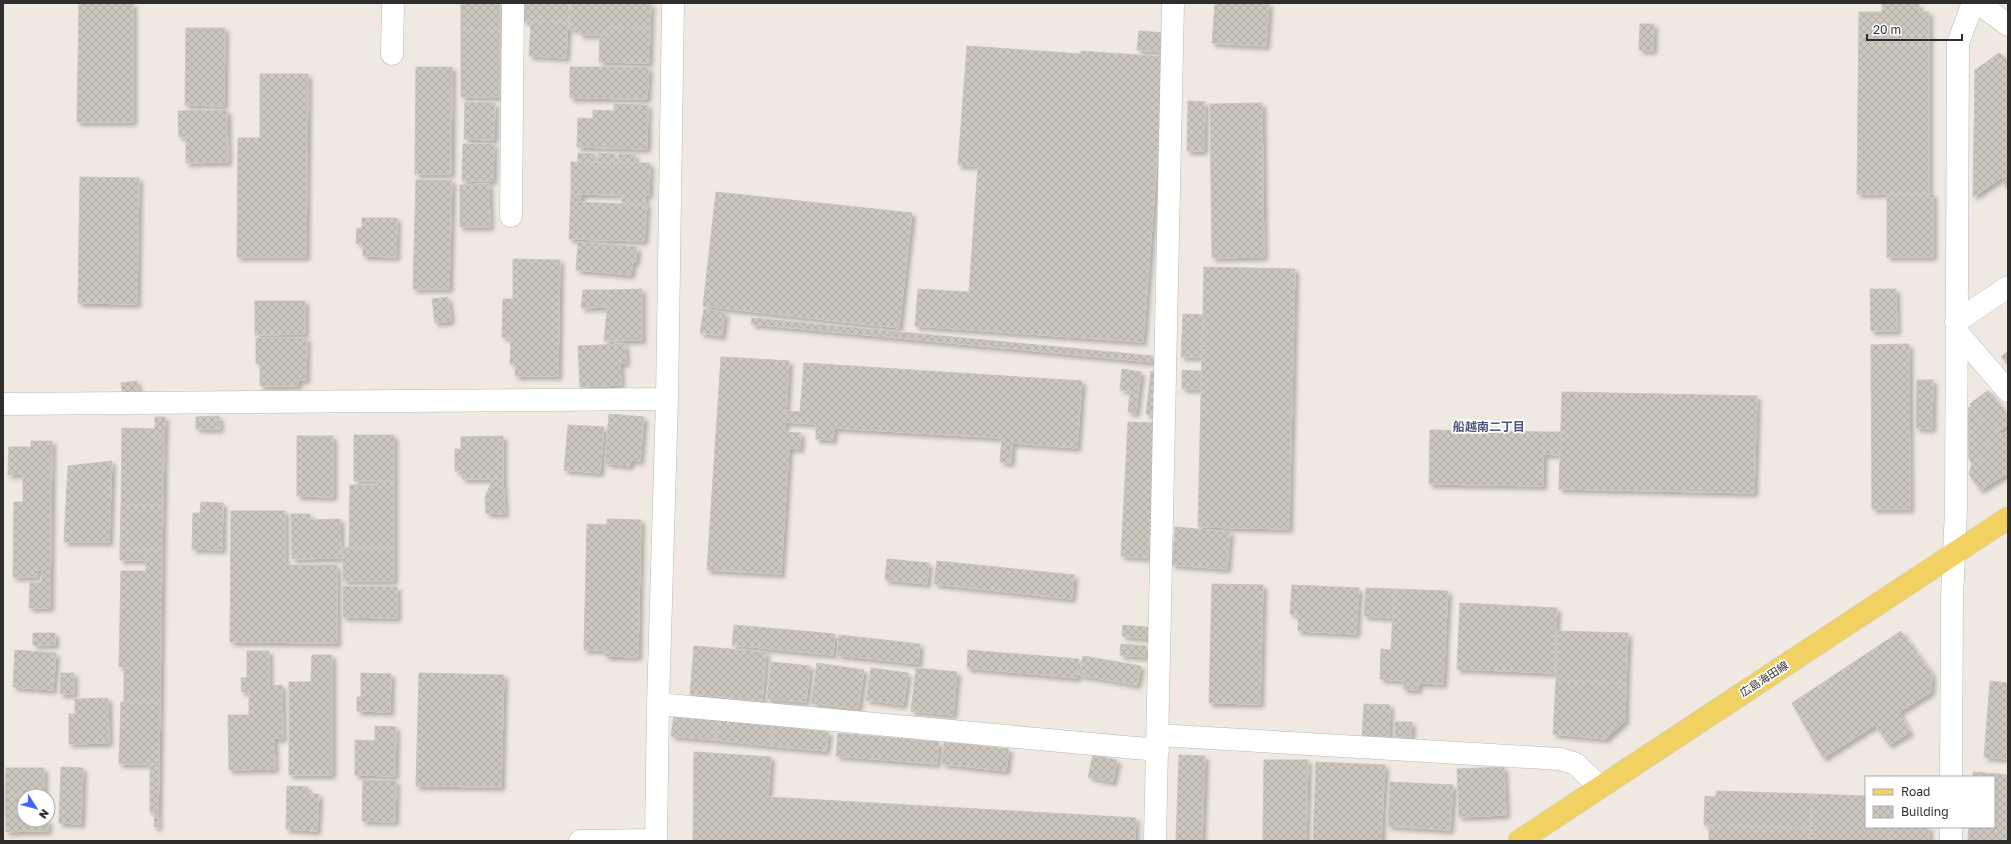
<svg xmlns="http://www.w3.org/2000/svg" width="2011" height="844" font-family="'Golos Text','Noto Sans JP',sans-serif">
<style>
.building{fill:url(#building-cross-hatch);stroke:#cbc5ba;filter:url(#shadow)}
.lines{fill:none;stroke-linecap:round;stroke-linejoin:round}
.minor-casing{stroke:#b4b7c1;stroke-width:23}
.major-casing{stroke:#c9c9c9;stroke-width:23}
.minor{stroke:#fff;stroke-width:22}
.major{stroke:#f2d163;stroke-width:22}
.labels{text-anchor:middle;stroke-width:3.5;stroke-linejoin:round;paint-order:stroke}
.street-label{font-size:11px;fill:#2e2e2e;stroke:#fff}
.neighbourhood-label{font-size:12px;font-weight:bold;fill:#4d5680;stroke:#fff}
</style>
<defs>
<pattern id="building-cross-hatch" width="8" height="8" patternUnits="userSpaceOnUse"><rect width="8" height="8" fill="#cbc7bf"/><path d="M0 0l8 8M0 8l8-8" fill="none" stroke="#afaba4"/></pattern>
<filter id="shadow"><feDropShadow dx="3.5" dy="3.5" stdDeviation="2" flood-color="#0004"/></filter>
</defs>
<rect width="100%" height="100%" fill="#efe9e1"/>
<!-- building -->
<path class="building" d="M 79,3 L 133,3 L 133,122 L 77,122 Z
M 461,3 L 500,3 L 500,30 L 461,31 Z
M 523,3 L 569,3 L 568,22 L 523,21 Z
M 571,3 L 651,3 L 650,28 L 607,27 L 607,35 L 580,35 L 580,29 L 570,29 Z
M 1215,3 L 1269,3 L 1266,46 L 1212,43 Z
M 1882,3 L 1919,4 L 1919,12 L 1929,12 L 1929,194 L 1857,194 L 1859,12 L 1882,12 Z
M 531,21 L 568,22 L 566,58 L 529,56 Z
M 1640,24 L 1654,24 L 1653,51 L 1639,50 Z
M 607,27 L 650,28 L 649,63 L 599,62 L 600,35 L 607,35 Z
M 186,28 L 225,28 L 224,106 L 185,105 Z
M 500,30 L 500,97 L 461,97 L 461,31 Z
M 1139,31 L 1165,33 L 1164,52 L 1137,50 Z
M 967,46 L 1081,54 L 1081,51 L 1165,57 L 1143,342 L 915,326 L 918,289 L 969,292 L 978,166 L 958,165 Z
M 1999,53 L 2008,60 L 2008,189 L 2001,178 L 1973,197 L 1975,70 Z
M 416,67 L 452,67 L 451,174 L 415,174 Z
M 570,67 L 649,67 L 647,99 L 570,98 Z
M 260,74 L 308,74 L 306,257 L 237,257 L 238,138 L 260,138 Z
M 1188,101 L 1205,102 L 1204,151 L 1187,151 Z
M 465,102 L 495,103 L 494,140 L 464,139 Z
M 1262,103 L 1264,257 L 1212,258 L 1210,104 Z
M 614,104 L 648,105 L 647,149 L 577,147 L 578,118 L 593,119 L 593,110 L 614,111 Z
M 227,110 L 228,162 L 186,163 L 186,137 L 179,137 L 178,111 Z
M 463,144 L 494,144 L 493,181 L 462,181 Z
M 578,153 L 595,154 L 595,162 L 578,162 Z
M 598,153 L 615,154 L 614,162 L 598,163 Z
M 619,154 L 635,154 L 635,163 L 619,163 Z
M 571,162 L 650,163 L 649,195 L 645,195 L 645,205 L 622,205 L 622,195 L 571,194 Z
M 80,177 L 139,178 L 137,304 L 78,303 Z
M 416,180 L 452,180 L 449,289 L 413,289 Z
M 489,184 L 490,227 L 460,227 L 460,185 Z
M 716,192 L 912,213 L 899,328 L 703,306 Z
M 571,194 L 581,194 L 580,202 L 647,205 L 644,241 L 569,239 Z
M 1933,194 L 1933,257 L 1887,257 L 1887,195 Z
M 362,218 L 397,218 L 396,257 L 363,256 L 363,244 L 356,243 L 357,228 L 362,228 Z
M 578,242 L 637,247 L 636,262 L 633,261 L 631,275 L 576,270 Z
M 513,259 L 560,260 L 558,376 L 515,376 L 516,364 L 510,364 L 511,338 L 502,337 L 503,299 L 513,299 Z
M 1204,267 L 1295,269 L 1289,529 L 1198,527 Z
M 642,289 L 642,340 L 604,341 L 609,290 Z
M 1870,289 L 1896,289 L 1897,331 L 1871,331 Z
M 583,290 L 609,290 L 608,307 L 581,308 Z
M 448,297 L 451,321 L 435,323 L 432,299 Z
M 255,301 L 305,301 L 305,334 L 255,335 Z
M 704,309 L 725,313 L 722,336 L 700,333 Z
M 1183,314 L 1204,315 L 1201,357 L 1181,357 Z
M 752,318 L 1153,356 L 1152,362 L 751,324 Z
M 256,338 L 307,338 L 306,380 L 298,380 L 298,386 L 260,386 L 260,363 L 256,364 Z
M 625,344 L 626,363 L 620,363 L 621,385 L 580,387 L 578,346 Z
M 1909,344 L 1910,509 L 1872,509 L 1871,345 Z
M 2008,351 L 2008,364 L 2001,357 Z
M 721,357 L 789,361 L 785,432 L 801,433 L 800,449 L 789,448 L 781,574 L 707,570 Z
M 804,363 L 1082,381 L 1077,448 L 1012,443 L 1011,463 L 1000,462 L 1002,438 L 834,428 L 833,440 L 816,439 L 816,424 L 785,422 L 786,411 L 800,412 Z
M 1122,369 L 1141,372 L 1136,413 L 1128,412 L 1130,391 L 1120,390 Z
M 1182,370 L 1201,371 L 1201,389 L 1182,389 Z
M 1151,371 L 1159,372 L 1154,415 L 1146,414 Z
M 1917,380 L 1933,380 L 1932,429 L 1916,428 Z
M 137,381 L 138,392 L 123,394 L 121,383 Z
M 1988,390 L 2008,416 L 2008,425 L 1999,431 L 1991,421 L 1984,426 L 1970,404 Z
M 1562,392 L 1757,396 L 1754,493 L 1559,489 Z
M 1972,406 L 1984,426 L 1991,421 L 2002,435 L 1976,452 L 1980,460 L 1972,464 L 1969,459 L 1968,408 Z
M 609,414 L 644,417 L 640,461 L 631,460 L 630,466 L 605,463 Z
M 219,416 L 220,429 L 196,429 L 196,417 Z
M 155,417 L 165,417 L 164,440 L 155,440 Z
M 1128,422 L 1156,423 L 1148,558 L 1121,556 Z
M 568,425 L 604,427 L 600,473 L 564,470 Z
M 122,428 L 155,429 L 155,440 L 164,440 L 163,505 L 121,505 Z
M 1430,430 L 1544,432 L 1543,486 L 1429,484 Z
M 2008,431 L 2008,473 L 1980,490 L 1969,474 L 1972,464 L 1980,460 L 1976,452 Z
M 1544,432 L 1561,432 L 1560,455 L 1543,454 Z
M 354,435 L 394,435 L 394,481 L 354,481 Z
M 297,436 L 333,436 L 333,497 L 297,496 Z
M 503,436 L 503,479 L 462,479 L 462,471 L 455,471 L 455,449 L 461,449 L 461,437 Z
M 31,441 L 52,441 L 50,608 L 29,608 L 30,583 L 41,582 L 42,570 L 37,570 L 37,577 L 13,577 L 14,502 L 23,502 L 23,474 L 8,475 L 9,447 L 31,447 Z
M 112,461 L 109,542 L 64,542 L 68,466 Z
M 493,479 L 503,479 L 505,514 L 486,513 L 485,497 Z
M 378,481 L 394,481 L 394,548 L 349,548 L 350,485 L 378,485 Z
M 201,502 L 223,503 L 222,550 L 192,549 L 193,513 L 200,513 Z
M 121,505 L 163,505 L 162,550 L 120,550 Z
M 231,511 L 285,511 L 285,565 L 337,565 L 337,643 L 230,642 Z
M 291,514 L 310,514 L 310,520 L 340,519 L 341,558 L 292,559 Z
M 607,519 L 641,520 L 638,657 L 605,656 L 605,650 L 584,650 L 587,524 L 607,525 Z
M 1175,527 L 1230,532 L 1227,569 L 1172,565 Z
M 343,548 L 394,548 L 394,581 L 343,581 Z
M 120,550 L 146,550 L 146,560 L 120,560 Z
M 146,550 L 162,550 L 160,702 L 124,702 L 124,667 L 119,667 L 121,571 L 146,571 Z
M 887,559 L 929,563 L 927,584 L 885,580 Z
M 937,561 L 1074,575 L 1072,599 L 934,584 Z
M 1212,584 L 1263,585 L 1260,704 L 1209,703 Z
M 1292,585 L 1359,588 L 1356,634 L 1298,631 L 1298,615 L 1290,614 Z
M 343,586 L 397,587 L 397,618 L 343,617 Z
M 1366,588 L 1394,589 L 1393,618 L 1364,616 Z
M 1394,589 L 1448,591 L 1443,684 L 1419,683 L 1418,690 L 1403,689 L 1404,681 L 1380,679 L 1381,649 L 1391,650 Z
M 1460,603 L 1557,608 L 1554,673 L 1457,669 Z
M 734,625 L 835,634 L 833,655 L 732,645 Z
M 1123,625 L 1155,628 L 1153,639 L 1122,636 Z
M 1557,631 L 1628,633 L 1626,683 L 1556,680 Z
M 1901,631 L 1932,674 L 1931,692 L 1899,712 L 1910,732 L 1889,745 L 1875,725 L 1823,758 L 1792,703 Z
M 33,633 L 55,633 L 55,645 L 33,645 Z
M 839,635 L 920,644 L 918,664 L 837,655 Z
M 1121,644 L 1146,646 L 1145,657 L 1120,655 Z
M 694,646 L 766,652 L 762,701 L 690,694 Z
M 15,650 L 56,653 L 53,690 L 13,687 Z
M 968,650 L 1079,659 L 1077,678 L 967,668 Z
M 247,651 L 269,651 L 269,686 L 282,685 L 283,739 L 274,738 L 275,769 L 229,770 L 228,715 L 249,715 L 249,692 L 242,692 L 241,678 L 247,678 Z
M 312,655 L 332,655 L 332,775 L 289,775 L 289,682 L 311,682 Z
M 1083,656 L 1141,666 L 1137,685 L 1079,675 Z
M 771,662 L 810,666 L 806,702 L 767,699 Z
M 817,663 L 864,670 L 858,709 L 811,703 Z
M 871,668 L 908,673 L 903,705 L 866,700 Z
M 916,668 L 957,672 L 953,715 L 911,711 Z
M 61,673 L 74,673 L 74,694 L 60,694 Z
M 361,673 L 391,674 L 390,712 L 357,711 L 357,697 L 361,697 Z
M 419,673 L 504,675 L 501,787 L 416,786 Z
M 1556,680 L 1626,683 L 1625,721 L 1605,739 L 1553,734 Z
M 1990,681 L 2008,683 L 2008,759 L 1984,757 Z
M 108,698 L 109,743 L 69,744 L 69,714 L 75,714 L 75,699 Z
M 121,702 L 160,702 L 159,764 L 119,764 Z
M 1364,704 L 1390,705 L 1389,737 L 1362,736 Z
M 674,716 L 717,720 L 715,740 L 671,736 Z
M 717,720 L 773,726 L 771,746 L 715,740 Z
M 1395,722 L 1412,722 L 1411,737 L 1395,737 Z
M 375,726 L 396,727 L 395,776 L 355,775 L 355,740 L 375,741 Z
M 773,726 L 829,732 L 826,751 L 771,746 Z
M 838,733 L 939,742 L 937,764 L 836,756 Z
M 944,742 L 1009,749 L 1006,771 L 942,764 Z
M 694,752 L 771,757 L 768,797 L 1136,818 L 1135,841 L 693,841 Z
M 1093,755 L 1117,760 L 1113,782 L 1088,777 Z
M 1179,755 L 1205,756 L 1202,841 L 1176,841 Z
M 1264,760 L 1308,760 L 1306,841 L 1263,841 Z
M 1316,762 L 1385,765 L 1381,841 L 1313,841 Z
M 150,764 L 159,764 L 158,827 L 154,827 L 155,812 L 150,813 Z
M 61,767 L 83,768 L 81,824 L 59,823 Z
M 1504,767 L 1506,815 L 1459,817 L 1457,769 Z
M 6,768 L 44,768 L 44,794 L 5,795 Z
M 1973,772 L 2008,775 L 2008,841 L 1968,841 L 1969,827 L 1994,827 L 1994,777 L 1973,777 Z
M 363,780 L 396,781 L 395,822 L 362,821 Z
M 1390,782 L 1453,785 L 1450,830 L 1388,826 Z
M 287,786 L 308,787 L 307,794 L 319,794 L 317,831 L 286,829 Z
M 1716,791 L 1812,794 L 1810,828 L 1704,825 L 1705,796 L 1716,797 Z
M 1812,794 L 1866,796 L 1866,827 L 1890,827 L 1889,841 L 1810,841 Z
M 5,795 L 31,795 L 31,796 L 24,796 L 24,820 L 31,820 L 31,831 L 6,832 Z
M 31,820 L 48,820 L 48,831 L 31,831 Z
M 1709,825 L 1810,828 L 1810,841 L 1709,841 Z
M 1890,827 L 1929,827 L 1929,841 L 1889,841 Z"/>
<g class="lines">
<defs>
<path id="minor" d="M 1978,3 L 2008,25
M 392,54 L 393,3
M 511,216 L 513,3
M 1956,322 L 2008,287
M 1957,332 L 2008,391
M 3,404 L 667,399
M 658,704 L 1158,750
M 1158,735 L 1560,759 L 1576,764 L 1600,787
M 1951,777 L 1952,598 L 1956,509 L 1958,43 L 1973,3
M 580,841 L 656,840
M 656,841 L 658,704 L 667,399 L 673,3
M 1155,841 L 1173,3
M 1951,841 L 1951,827"/>
<path id="major" d="M 1519,841 L 2008,518"/>
</defs>
<!-- minor casing -->
<use href="#minor" class="minor-casing"/>
<!-- major casing -->
<use href="#major" class="major-casing"/>
<!-- minor -->
<use href="#minor" class="minor"/>
<!-- major -->
<use href="#major" class="major"/>
</g>
<g class="labels">
<!-- street labels -->
<g class="street-label">
<text transform="translate(1764 679) rotate(-33)" y="4">広島海田線</text>
</g>
<!-- neighbourhood labels -->
<g class="neighbourhood-label">
<text x="1489" y="431">船越南二丁目</text>
</g>
</g>
<!-- border -->
<rect width="2011" height="844" fill="none" stroke="#2e2e2e" stroke-width="8"/>
<!-- legend -->
<rect x="1865" y="776" width="130" height="52" fill="#ffffff" stroke="#ababab"/>
<rect x="1873" y="789" width="20" height="6" fill="#f2d163" stroke="#ababab"/>
<text x="1901" y="796" font-size="12" fill="#2e2e2e">Road</text>
<rect x="1873" y="806" width="20" height="12" fill="url(#building-cross-hatch)" stroke="#ababab"/>
<text x="1901" y="816" font-size="12" fill="#2e2e2e">Building</text>
<!-- north arrow -->
<g transform="translate(36 808) rotate(126)"><circle r="19" fill="#ffffff" stroke="#ababab"/>
<path d="M0-3L7 15L0 10L-7 15Z" fill="#4264fb"/>
<text y="-6" font-size="11" font-weight="bold" text-anchor="middle" fill="#2e2e2e">N</text>
</g>
<!-- scale -->
<path d="M1867 34v6h95v-6" fill="none" stroke="#2e2e2e" stroke-width="2"/>
<text x="1873" y="34" font-size="12" fill="#2e2e2e" stroke="#ffffff" stroke-width="3" paint-order="stroke">20 m</text>
</svg>
